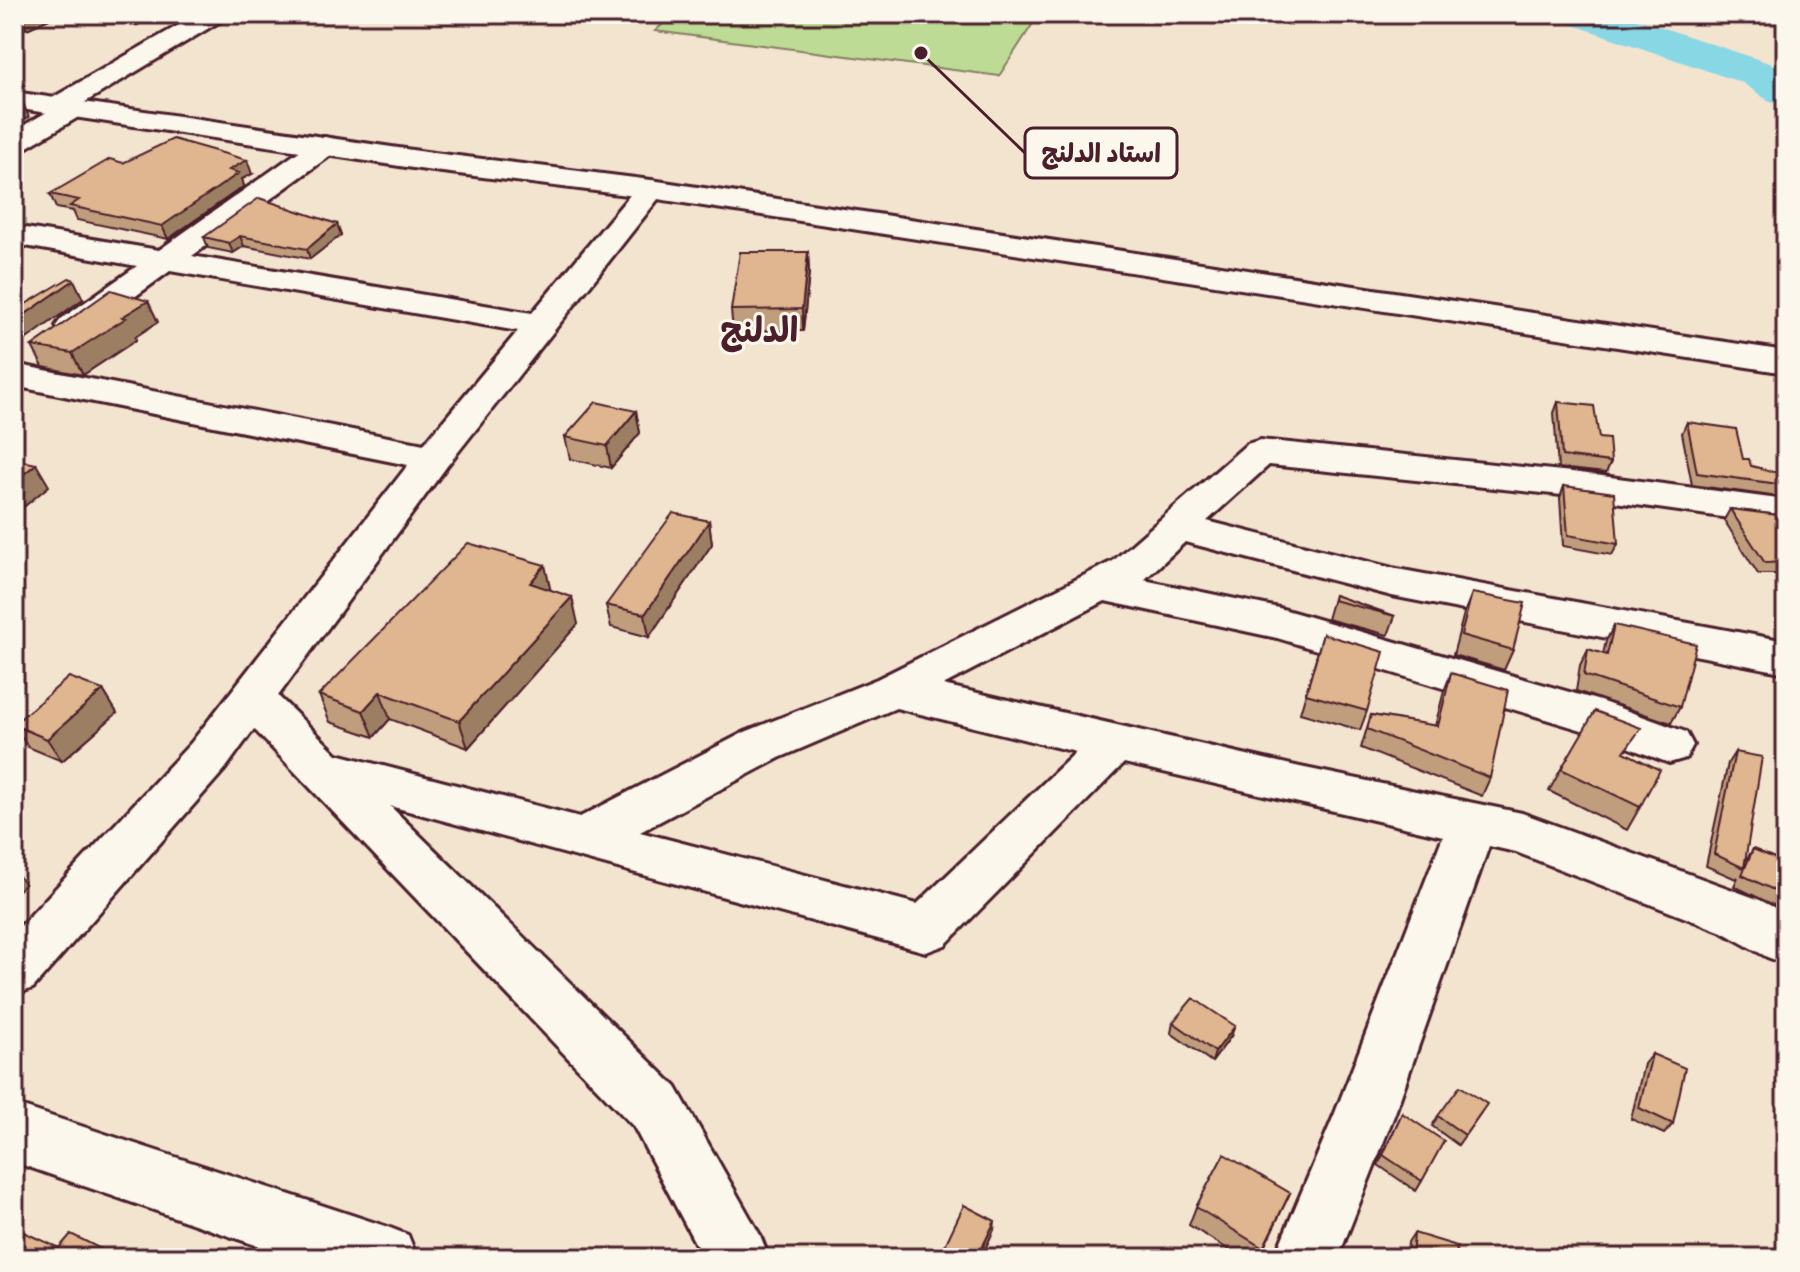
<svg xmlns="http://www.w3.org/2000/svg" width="1800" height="1272" font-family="Pangolin,'Playpen Sans Arabic',sans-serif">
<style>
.green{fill:#bddb94;stroke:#847d60;stroke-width:2}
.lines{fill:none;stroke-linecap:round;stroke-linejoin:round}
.river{fill:#88d7e4;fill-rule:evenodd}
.minor-casing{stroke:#4a1f2b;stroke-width:6}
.major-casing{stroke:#4a1f2b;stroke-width:6}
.minor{fill:#fbf7ec;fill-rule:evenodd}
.major{fill:#fbf7ec;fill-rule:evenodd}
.wall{fill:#c09d7b;stroke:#4a1f2b;stroke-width:2}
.shaded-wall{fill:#9c7f64;stroke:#4a1f2b;stroke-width:2}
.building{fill:#dfb68f;stroke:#4a1f2b;stroke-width:2}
.labels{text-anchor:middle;stroke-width:6;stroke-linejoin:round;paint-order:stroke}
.far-town-label{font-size:34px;font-weight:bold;fill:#4a1f2b;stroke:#fbf7ec}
.leader{fill:none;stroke:#4a1f2b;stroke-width:3}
.callout-dot{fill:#4a1f2b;stroke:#fbf7ec;stroke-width:3}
.callout{fill:#fbf7ec;stroke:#4a1f2b;stroke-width:3}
.callout-label{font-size:26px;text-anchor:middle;font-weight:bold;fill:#4a1f2b}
</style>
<rect width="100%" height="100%" fill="#f3e4d0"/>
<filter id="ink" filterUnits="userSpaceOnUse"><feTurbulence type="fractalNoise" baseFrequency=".0125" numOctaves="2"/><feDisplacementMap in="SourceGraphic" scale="16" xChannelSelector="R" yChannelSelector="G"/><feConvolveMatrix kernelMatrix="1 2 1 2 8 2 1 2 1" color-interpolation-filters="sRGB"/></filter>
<g filter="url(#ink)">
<!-- green -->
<path class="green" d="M 674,14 L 1039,14 L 999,76 L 655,31 Z"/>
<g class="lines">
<!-- river -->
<path class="river" d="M 1562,14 L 1622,14 L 1775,65 L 1786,72 L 1786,105 L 1770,102 L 1743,83 L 1568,23 Z"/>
<defs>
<path id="minor" d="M 198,14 L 227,14 L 224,19 L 82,104 L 86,109 L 82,115 L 24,149 L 14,152 L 14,131 L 47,112 L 43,107 L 47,101 Z
M 325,137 L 335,140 L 339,146 L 335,152 L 192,256 L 532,313 L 640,183 L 651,180 L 662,183 L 666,189 L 447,466 L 278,696 L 337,754 L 580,817 L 745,732 L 877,679 L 1113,561 L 1247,444 L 1260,440 L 1572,472 L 1786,500 L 1786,526 L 1572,496 L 1269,465 L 1207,521 L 1392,568 L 1786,641 L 1786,673 L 1392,596 L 1185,542 L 1144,580 L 1279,608 L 1600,701 L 1686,732 L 1693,745 L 1686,758 L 1669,763 L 1585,731 L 1277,638 L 1105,601 L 943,685 L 1300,767 L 1522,813 L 1760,900 L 1786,914 L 1786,964 L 1767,957 L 1722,932 L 1516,852 L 1489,846 L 1395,1113 L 1338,1258 L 1274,1258 L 1335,1113 L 1443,836 L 1124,763 L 945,945 L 926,952 L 390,806 L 676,1087 L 760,1235 L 769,1258 L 703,1258 L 634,1127 L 254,729 L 225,769 L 33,988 L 14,995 L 14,933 L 191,743 L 408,465 L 14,386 L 14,364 L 424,444 L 518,331 L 170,271 L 85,333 L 73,336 L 61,333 L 56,326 L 61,319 L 137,266 L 14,244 L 14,226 L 159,250 L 315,140 ZM 896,708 L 1076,752 L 917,904 L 640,832 L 779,758 Z
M 14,1104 L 385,1226 L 408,1235 L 417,1258 L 293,1258 L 14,1162 Z"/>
<path id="major" d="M 14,92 L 426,152 L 651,180 L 1786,351 L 1786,373 L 651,198 L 426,170 L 14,108 Z"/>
</defs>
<!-- minor casing -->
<use href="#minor" class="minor-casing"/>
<!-- major casing -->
<use href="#major" class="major-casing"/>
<!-- minor -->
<use href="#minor" class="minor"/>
<!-- major -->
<use href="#major" class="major"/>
</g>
<!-- wall -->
<path class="wall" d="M 14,14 L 60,14 L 27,29 L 14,26 Z
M 77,14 L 158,14 L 137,25 Z
M 123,163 L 252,174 L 242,179 L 244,186 L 168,239 L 77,220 L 73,211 L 56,208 L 50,194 Z
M 337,224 L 341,235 L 310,259 L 244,246 L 233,253 L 208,248 L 204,237 Z
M 808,252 L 809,273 L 803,331 L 733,331 L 731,310 Z
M 158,322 L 135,337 L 136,340 L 83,375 L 43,367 L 32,346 Z
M 1558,402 L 1599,438 L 1611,462 L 1606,473 L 1558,468 L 1554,413 Z
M 636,411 L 640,433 L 611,468 L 570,459 L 565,437 Z
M 1687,422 L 1743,459 L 1751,466 L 1786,475 L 1786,498 L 1692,485 L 1682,433 Z
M 1564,486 L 1618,544 L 1612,555 L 1563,546 L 1560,498 Z
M 1730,509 L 1786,516 L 1786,574 L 1758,574 L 1724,520 Z
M 709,521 L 712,544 L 649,637 L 611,627 L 606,605 Z
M 551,590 L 578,624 L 468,748 L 390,719 L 374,737 L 330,722 L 319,695 Z
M 1472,593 L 1513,650 L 1504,670 L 1453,655 L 1464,613 Z
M 1334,595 L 1395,616 L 1388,635 L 1327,619 Z
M 1614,625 L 1680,707 L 1671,723 L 1576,691 L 1580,665 L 1588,649 L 1603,654 L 1606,641 Z
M 1323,634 L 1367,711 L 1360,730 L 1300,713 Z
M 1451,673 L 1490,778 L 1482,796 L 1361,748 L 1371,715 L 1435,726 L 1444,691 Z
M 103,690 L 117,713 L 62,761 L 28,747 L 14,726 L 14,724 Z
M 1735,752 L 1746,860 L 1753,849 L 1786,863 L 1786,911 L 1734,886 L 1738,877 L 1736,879 L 1706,866 L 1728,763 Z
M 1626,753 L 1640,807 L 1627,830 L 1549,791 L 1561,769 Z
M 1173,1022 L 1231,1036 L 1212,1062 L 1171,1033 Z
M 1652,1054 L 1673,1124 L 1664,1134 L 1631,1119 L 1644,1064 Z
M 1402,1113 L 1422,1181 L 1416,1191 L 1378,1165 Z
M 1480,1114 L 1458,1145 L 1432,1126 L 1438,1116 Z
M 1290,1193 L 1259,1258 L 1242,1258 L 1189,1225 L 1196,1207 Z
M 1414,1233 L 1456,1258 L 1407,1258 L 1408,1242 Z"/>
<!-- shaded-wall -->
<path class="shaded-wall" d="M 21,14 L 60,14 L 27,29 Z
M 132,14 L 158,14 L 137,25 Z
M 21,99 L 29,117 L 14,126 L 14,103 Z
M 247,160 L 252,174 L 242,179 L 244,186 L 168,239 L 162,226 L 229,170 Z
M 337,224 L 341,235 L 310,259 L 307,249 Z
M 240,236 L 244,246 L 233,253 L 229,243 Z
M 808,252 L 809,273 L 803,331 L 802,309 Z
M 74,280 L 83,299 L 14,348 L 14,322 Z
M 148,301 L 158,322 L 135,337 L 136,340 L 83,375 L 72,353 L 122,317 Z
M 636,411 L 640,433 L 611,468 L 607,446 Z
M 36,464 L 49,486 L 14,515 L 14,482 Z
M 709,521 L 712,544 L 649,637 L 645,614 Z
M 545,565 L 551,592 L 530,583 Z
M 572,597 L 578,624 L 468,748 L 459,721 Z
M 103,690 L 117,713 L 62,761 L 47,739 Z
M 380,692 L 390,719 L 374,737 L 363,711 Z
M 14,870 L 25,884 L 14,894 Z
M 1235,1026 L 1231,1036 L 1212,1062 L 1215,1052 Z
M 995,1221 L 994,1230 L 981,1258 L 977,1258 Z"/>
<!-- building -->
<path class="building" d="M 173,139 L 247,160 L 229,170 L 239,173 L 162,226 L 70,206 L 79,200 L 50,194 L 110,159 L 123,163 Z
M 259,198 L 337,224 L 307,249 L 240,236 L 229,243 L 204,237 Z
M 740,252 L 808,252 L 802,309 L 731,310 Z
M 69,278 L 74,280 L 14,322 L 14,307 L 19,308 Z
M 111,290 L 148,301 L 122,317 L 126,318 L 72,353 L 32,346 Z
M 596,402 L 636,411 L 607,446 L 565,437 Z
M 1558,402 L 1594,406 L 1599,438 L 1609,439 L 1611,462 L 1562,456 Z
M 1687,422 L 1736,429 L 1743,459 L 1749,459 L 1751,466 L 1786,475 L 1786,485 L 1697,473 Z
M 14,459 L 36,464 L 14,482 Z
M 1564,486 L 1614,493 L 1618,544 L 1568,535 Z
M 1730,509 L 1786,516 L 1786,562 L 1765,563 Z
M 673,513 L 709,521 L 645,614 L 606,605 Z
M 468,543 L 545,565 L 530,583 L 572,597 L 459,721 L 380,692 L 363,711 L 319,695 Z
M 1472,593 L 1525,603 L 1513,650 L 1461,635 Z
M 1334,595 L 1395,616 L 1333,600 Z
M 1614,625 L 1696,644 L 1680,707 L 1584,675 L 1588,649 L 1607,655 Z
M 1323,634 L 1384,652 L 1367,711 L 1306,694 Z
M 1451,673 L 1508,690 L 1490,778 L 1367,729 L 1371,715 L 1438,726 Z
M 69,677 L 103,690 L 47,739 L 14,725 L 14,724 Z
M 1595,711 L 1641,728 L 1624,752 L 1660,770 L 1640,807 L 1561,769 Z
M 1735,752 L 1762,757 L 1744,868 L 1714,854 Z
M 1753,849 L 1786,863 L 1786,896 L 1742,875 Z
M 1193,998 L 1235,1026 L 1215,1052 L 1173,1022 Z
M 1652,1054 L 1685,1068 L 1673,1124 L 1639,1108 Z
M 1460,1086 L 1487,1104 L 1465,1135 L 1438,1116 Z
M 1402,1113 L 1444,1141 L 1422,1181 L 1383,1155 Z
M 1224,1154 L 1290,1193 L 1263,1248 L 1196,1207 Z
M 964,1205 L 995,1221 L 977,1258 L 939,1258 Z
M 14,1228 L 59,1248 L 71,1234 L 109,1253 L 105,1258 L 14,1258 Z
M 1414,1233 L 1457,1246 L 1456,1258 L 1412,1258 Z"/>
</g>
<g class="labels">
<!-- far-town labels -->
<g class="far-town-label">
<text x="759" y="342">الدلنج</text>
</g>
</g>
<!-- callouts -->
<path class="leader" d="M921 53L1025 153"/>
<circle class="callout-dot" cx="921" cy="53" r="8"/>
<rect class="callout" x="1025" y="128" width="152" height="50" rx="8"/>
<g class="callout-label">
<text x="1101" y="162">استاد الدلنج</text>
</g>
<!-- margin -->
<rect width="1800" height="1272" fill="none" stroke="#fbf7ec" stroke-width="48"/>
<rect x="24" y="24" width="1752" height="1224" fill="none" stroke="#4a1f2b" stroke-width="3" filter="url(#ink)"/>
</svg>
